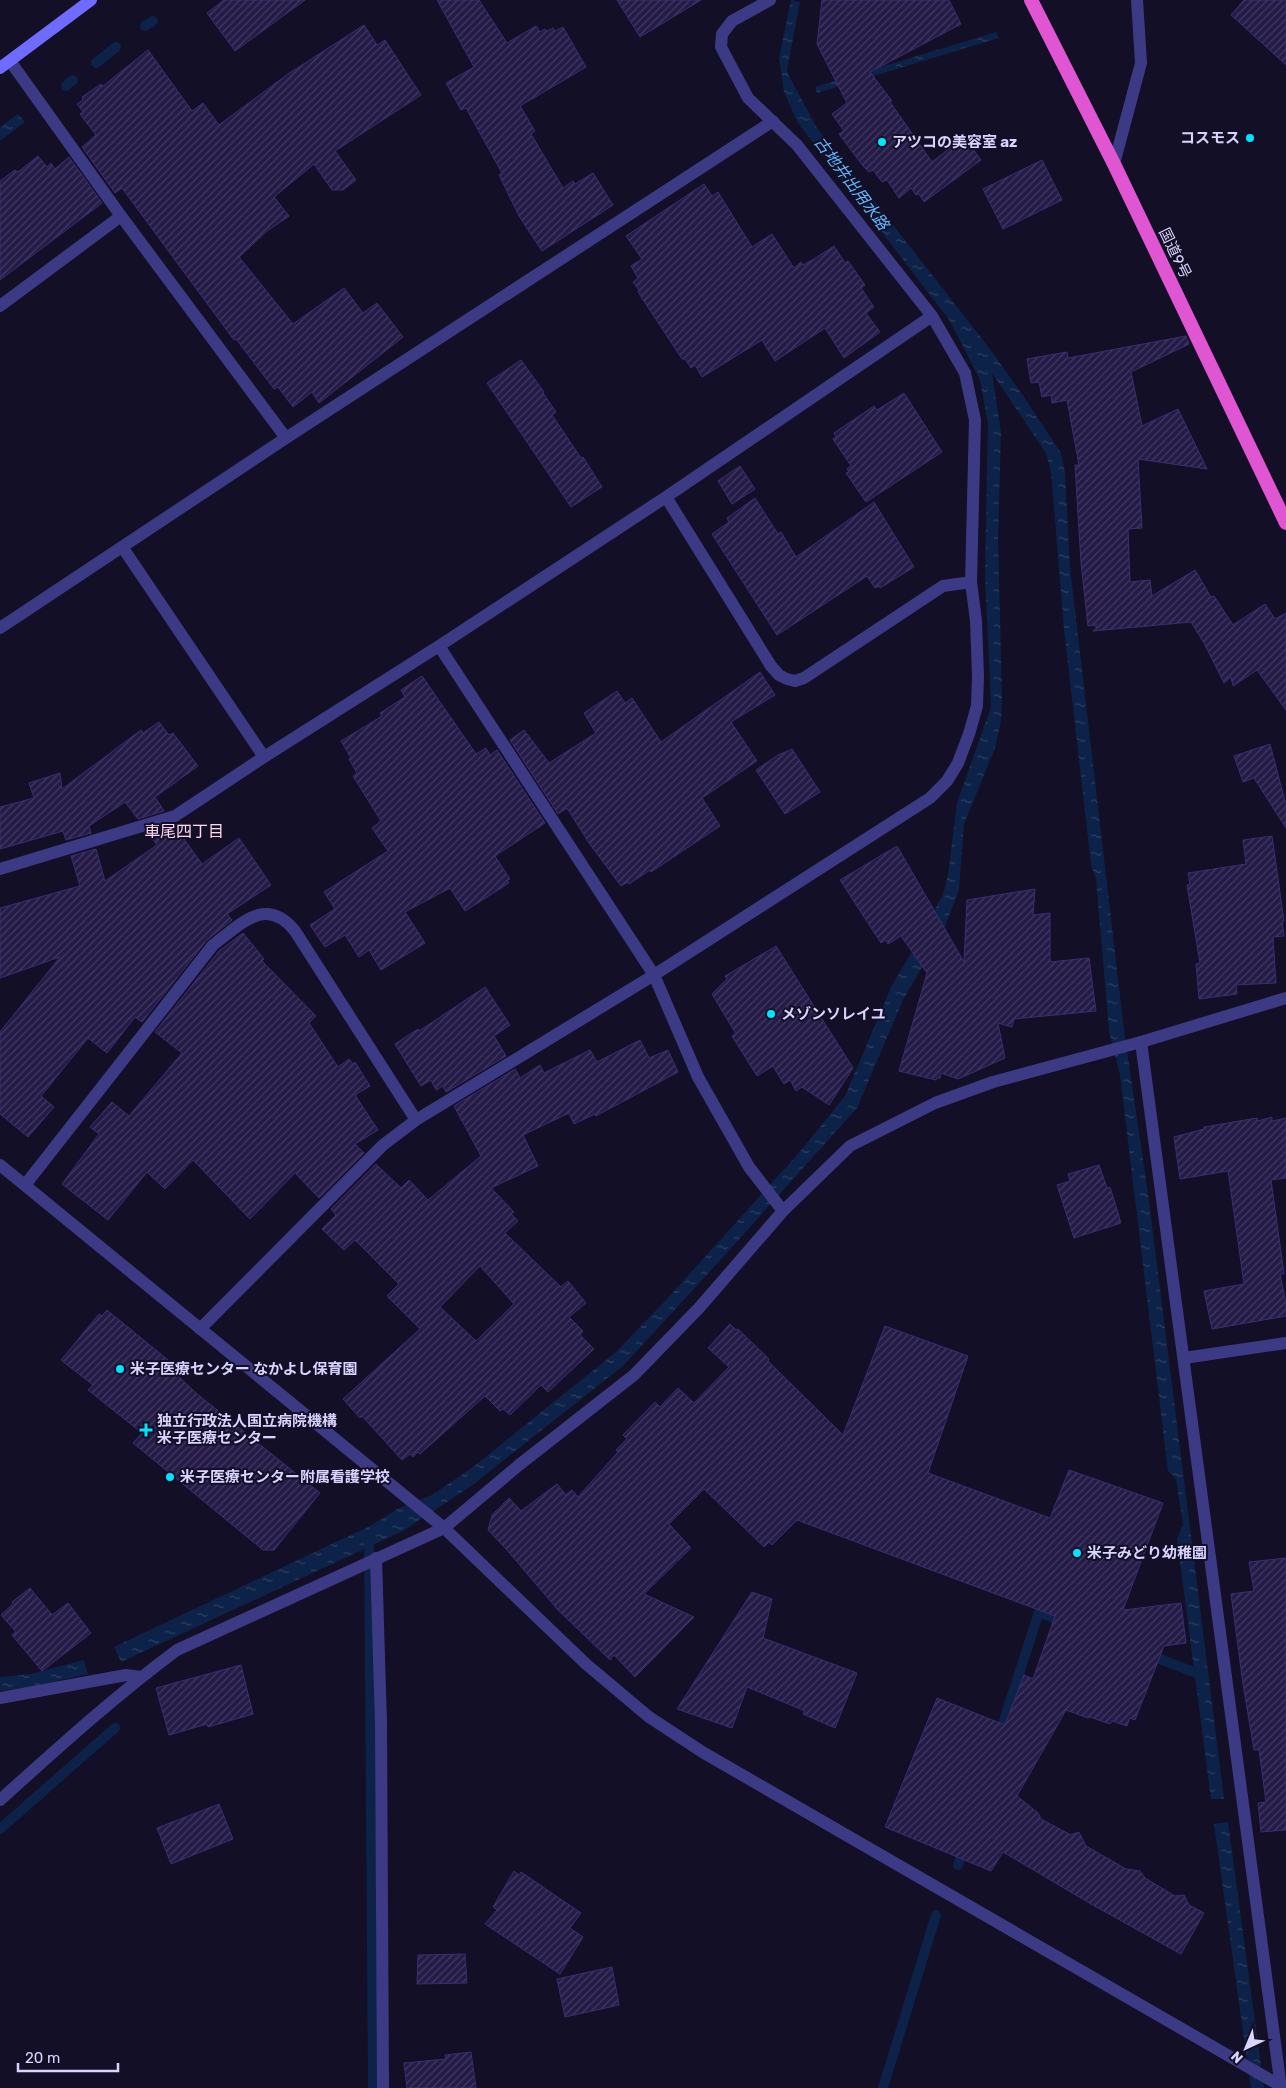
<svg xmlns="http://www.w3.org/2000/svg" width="1286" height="2088" font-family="Rubik,'Noto Sans JP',sans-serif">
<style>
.water{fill:url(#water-ripples)}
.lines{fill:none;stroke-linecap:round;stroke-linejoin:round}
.stream{stroke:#0c2248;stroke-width:10}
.building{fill:url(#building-hatch);stroke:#3b2d73;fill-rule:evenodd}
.minor{stroke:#3d3a85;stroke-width:12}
.tertiary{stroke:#3d3a85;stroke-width:12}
.secondary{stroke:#6f6bff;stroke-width:12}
.trunk{stroke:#e055d1;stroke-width:14}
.poi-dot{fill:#00e5ff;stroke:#130f26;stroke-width:2}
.labels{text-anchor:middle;stroke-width:4;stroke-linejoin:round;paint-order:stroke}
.poi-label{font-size:15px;font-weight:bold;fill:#d9d4ff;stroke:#130f26;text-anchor:start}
.street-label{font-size:15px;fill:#d9d4ff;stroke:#130f26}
.water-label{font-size:16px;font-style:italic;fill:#62b6ff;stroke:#130f26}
.neighbourhood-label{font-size:16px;fill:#ffd6f0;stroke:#130f26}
</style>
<defs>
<pattern id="water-ripples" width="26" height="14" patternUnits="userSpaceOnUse" patternTransform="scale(1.25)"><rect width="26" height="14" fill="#0c2248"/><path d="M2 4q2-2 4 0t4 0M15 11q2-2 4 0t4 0" fill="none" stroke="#2f4163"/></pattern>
<pattern id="building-hatch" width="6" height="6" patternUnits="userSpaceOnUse" patternTransform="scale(1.25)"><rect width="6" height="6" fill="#241b47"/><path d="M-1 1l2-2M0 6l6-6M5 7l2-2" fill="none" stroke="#433b63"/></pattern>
</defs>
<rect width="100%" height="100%" fill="#130f26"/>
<!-- water -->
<path class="water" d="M 791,0 L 800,2 L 787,70 L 789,76 L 817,128 L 987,345 L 1022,394 L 1061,453 L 1065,473 L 1070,567 L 1124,1030 L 1149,1201 L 1224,1799 L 1211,1799 L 1177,1539 L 1183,1525 L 1176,1479 L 1168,1471 L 1120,1075 L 1109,1031 L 1096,879 L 1091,864 L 1064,629 L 1051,472 L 1046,453 L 992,373 L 1001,432 L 998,539 L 1002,698 L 1001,721 L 995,748 L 964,824 L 959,890 L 944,929 L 903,1000 L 857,1108 L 725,1255 L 623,1366 L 471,1486 L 403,1531 L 121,1662 L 114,1647 L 372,1525 L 397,1509 L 432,1495 L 473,1467 L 616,1352 L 665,1301 L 798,1154 L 845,1096 L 892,985 L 921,937 L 943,894 L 948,875 L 957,803 L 991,707 L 985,575 L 988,424 L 980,380 L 950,321 L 798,123 L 784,92 L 779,58 Z
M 996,32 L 999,38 L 817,93 L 815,87 Z
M 18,114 L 25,122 L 0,141 L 0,127 Z
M 84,1660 L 88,1674 L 31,1687 L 0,1691 L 0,1677 L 31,1674 Z
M 1228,1822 L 1264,2088 L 1251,2088 L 1214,1824 Z"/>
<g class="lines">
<!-- stream -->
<path class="stream" d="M 145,26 L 153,21
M 96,63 L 116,47
M 66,86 L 73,80
M 369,1537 L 373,2088
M 1147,1654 L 1204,1676
M 999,1736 L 1039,1612 L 1066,1623
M 0,1829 L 115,1728
M 958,1865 L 964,1847
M 883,2088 L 936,1915"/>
</g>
<!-- building -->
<path class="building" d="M 224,0 L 305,0 L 235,51 L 207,13 Z
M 437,0 L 479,0 L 507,43 L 536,26 L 540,32 L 545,29 L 547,31 L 553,28 L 555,31 L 563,27 L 586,67 L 520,106 L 535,131 L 531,134 L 563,188 L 573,181 L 575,184 L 593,173 L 613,205 L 542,251 L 519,216 L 499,175 L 502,173 L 466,108 L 461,110 L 446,83 L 474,67 Z
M 617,0 L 701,0 L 640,37 Z
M 822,0 L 949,0 L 961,24 L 870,72 L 892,101 L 890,102 L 932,162 L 964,137 L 981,160 L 924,202 L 919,194 L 916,195 L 911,188 L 899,198 L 887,180 L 882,182 L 873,170 L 869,172 L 863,166 L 839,134 L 844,131 L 832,114 L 847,103 L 817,44 Z
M 1244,0 L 1286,0 L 1286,65 L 1231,15 Z
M 364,25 L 377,45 L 385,40 L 421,95 L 335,151 L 356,180 L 343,190 L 332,190 L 314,164 L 274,197 L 289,216 L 267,231 L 239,257 L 293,324 L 344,288 L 363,313 L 377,303 L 403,337 L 319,403 L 312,392 L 293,407 L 278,387 L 274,389 L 236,339 L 234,340 L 122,188 L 115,193 L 82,147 L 96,135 L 80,114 L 83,112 L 77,104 L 83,100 L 82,97 L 101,84 L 103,86 L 148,50 L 192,111 L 203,103 L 219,125 L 288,74 Z
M 38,156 L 47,167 L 51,163 L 55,169 L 69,157 L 102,203 L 0,280 L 0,181 L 15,170 L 18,172 Z
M 1042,160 L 1062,200 L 1003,229 L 983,189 Z
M 704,184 L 712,196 L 718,192 L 752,247 L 772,234 L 794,268 L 801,262 L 803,265 L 814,259 L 834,246 L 845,263 L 848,261 L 865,285 L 861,288 L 874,307 L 866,313 L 880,332 L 844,358 L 825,328 L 775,361 L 762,340 L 702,377 L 695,365 L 691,368 L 685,359 L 682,359 L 638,292 L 639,290 L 633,282 L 638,278 L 631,266 L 642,259 L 626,236 Z
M 1186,336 L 1189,344 L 1131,372 L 1142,426 L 1178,409 L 1207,469 L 1138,459 L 1142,528 L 1128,529 L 1130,582 L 1150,580 L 1152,596 L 1195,570 L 1211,597 L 1214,596 L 1233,625 L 1265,604 L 1275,619 L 1286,613 L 1286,710 L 1257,670 L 1233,686 L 1231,677 L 1224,683 L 1204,643 L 1191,622 L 1093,631 L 1096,629 L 1096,625 L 1088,626 L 1081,563 L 1075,465 L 1079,465 L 1067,400 L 1052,403 L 1051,395 L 1042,397 L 1039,382 L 1031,383 L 1027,359 L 1067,352 L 1068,358 Z
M 521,360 L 544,392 L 543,393 L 556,412 L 552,415 L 581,458 L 583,457 L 602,487 L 571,507 L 487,383 Z
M 904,393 L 942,452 L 866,502 L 846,473 L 849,472 L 847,469 L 851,466 L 833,439 L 836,437 L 834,433 L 874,406 L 877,410 Z
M 740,466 L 755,489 L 732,504 L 718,481 Z
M 755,498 L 778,534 L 781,532 L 796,557 L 874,502 L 914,567 L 880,588 L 879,586 L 875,588 L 867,576 L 777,635 L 712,534 L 729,522 L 727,518 Z
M 760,672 L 775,695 L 731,722 L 757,761 L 702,798 L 720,826 L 651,872 L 650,870 L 629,884 L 628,882 L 621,886 L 589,843 L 567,808 L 558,814 L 510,740 L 524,730 L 549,763 L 596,733 L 584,713 L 617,691 L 625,703 L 632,698 L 661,742 Z
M 422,676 L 476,754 L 486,748 L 490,755 L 497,750 L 545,823 L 495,856 L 510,879 L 507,880 L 509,883 L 465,911 L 450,888 L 405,912 L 425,943 L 381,970 L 369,950 L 359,957 L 345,935 L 325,947 L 310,925 L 335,909 L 324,892 L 388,851 L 372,828 L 381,821 L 353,776 L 357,773 L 349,759 L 351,758 L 341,741 L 382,716 L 380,713 L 405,697 L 401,690 Z
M 159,722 L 169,735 L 173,733 L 198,766 L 155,797 L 164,811 L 138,819 L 125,802 L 89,826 L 91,833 L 66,840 L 63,831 L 0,849 L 0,807 L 34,798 L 29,783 L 60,773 L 62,789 L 141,730 L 143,733 Z
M 1270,744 L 1286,805 L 1286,828 L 1254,778 L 1243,782 L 1234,756 Z
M 792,749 L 820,792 L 785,814 L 756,770 L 778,755 Z
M 174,825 L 202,864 L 239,838 L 271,885 L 227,914 L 232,920 L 207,940 L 142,1022 L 135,1017 L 107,1053 L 88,1038 L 41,1096 L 54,1107 L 28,1137 L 0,1114 L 0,1032 L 60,957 L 0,978 L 0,908 L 80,886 L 71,856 L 96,849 L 105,881 L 157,845 L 148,833 Z
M 1272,836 L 1284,921 L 1282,922 L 1284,936 L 1273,937 L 1276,983 L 1236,985 L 1237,994 L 1199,999 L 1196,964 L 1200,963 L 1187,885 L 1190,884 L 1188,873 L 1246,864 L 1243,840 Z
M 897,846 L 964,962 L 967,900 L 1035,889 L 1033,915 L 1050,913 L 1050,962 L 1089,958 L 1096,1011 L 1014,1019 L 1012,1027 L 998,1023 L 1005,1058 L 958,1079 L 941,1073 L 940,1078 L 937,1078 L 936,1080 L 899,1071 L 927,973 L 901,936 L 888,944 L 886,940 L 881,943 L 840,880 Z
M 243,933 L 264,959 L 262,961 L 316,1016 L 309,1023 L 338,1067 L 349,1059 L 353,1064 L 355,1062 L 370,1086 L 355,1095 L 378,1130 L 355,1144 L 364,1153 L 319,1198 L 295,1173 L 250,1219 L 193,1160 L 165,1189 L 147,1172 L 108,1220 L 62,1184 L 99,1134 L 90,1127 L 112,1102 L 129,1116 L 182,1053 L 155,1032 L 219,951 Z
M 776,946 L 853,1068 L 829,1105 L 802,1087 L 796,1091 L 790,1080 L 784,1084 L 773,1066 L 757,1076 L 732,1036 L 736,1034 L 712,994 L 727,979 L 725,976 Z
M 485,987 L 510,1025 L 494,1036 L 506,1056 L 446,1092 L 443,1086 L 436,1090 L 431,1080 L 421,1086 L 395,1044 L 418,1029 L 419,1031 Z
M 640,1040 L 649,1058 L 668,1050 L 678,1072 L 596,1116 L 595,1114 L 574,1124 L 569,1113 L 523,1135 L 538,1166 L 491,1188 L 514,1212 L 511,1214 L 518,1221 L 505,1233 L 561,1287 L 568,1281 L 586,1303 L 569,1317 L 583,1331 L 580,1335 L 594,1349 L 548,1392 L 541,1385 L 510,1415 L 503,1409 L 500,1411 L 485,1396 L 420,1454 L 418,1452 L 413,1457 L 410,1454 L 402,1460 L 362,1416 L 360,1418 L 343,1399 L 420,1329 L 387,1296 L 399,1284 L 355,1240 L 344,1250 L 322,1229 L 336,1215 L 331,1209 L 376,1164 L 401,1188 L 409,1180 L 428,1200 L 481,1156 L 454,1106 L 515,1069 L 520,1078 L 540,1065 L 544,1073 L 590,1050 L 597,1062 ZM 480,1266 L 514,1304 L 476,1341 L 440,1307 Z
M 1272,1117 L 1272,1121 L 1286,1118 L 1286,1178 L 1271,1180 L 1284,1274 L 1280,1274 L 1286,1304 L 1286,1316 L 1212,1329 L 1204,1291 L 1244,1284 L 1228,1171 L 1180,1179 L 1174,1137 L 1204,1129 L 1204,1127 L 1257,1118 L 1258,1121 Z
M 1099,1165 L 1107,1188 L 1110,1187 L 1121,1223 L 1074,1238 L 1057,1185 L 1070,1181 L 1068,1174 Z
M 107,1310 L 179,1369 L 176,1374 L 196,1393 L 320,1493 L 274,1550 L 263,1550 L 133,1443 L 142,1433 L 88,1390 L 93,1385 L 61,1360 L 99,1314 L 102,1316 Z
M 730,1324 L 736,1330 L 738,1329 L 769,1359 L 768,1361 L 843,1435 L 885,1326 L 968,1356 L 928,1473 L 1050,1518 L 1069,1470 L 1163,1503 L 1123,1610 L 1181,1603 L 1186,1643 L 1164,1646 L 1135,1720 L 1130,1718 L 1127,1726 L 1112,1721 L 1110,1724 L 1090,1717 L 1088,1718 L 1066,1710 L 1017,1796 L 1038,1813 L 1041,1819 L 1071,1835 L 1079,1832 L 1086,1846 L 1126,1869 L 1140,1871 L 1145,1878 L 1175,1896 L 1184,1895 L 1189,1905 L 1204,1913 L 1181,1954 L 1091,1904 L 1003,1852 L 991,1871 L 885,1827 L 937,1698 L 1005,1725 L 1024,1675 L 1033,1679 L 1055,1616 L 797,1520 L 772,1545 L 769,1542 L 764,1547 L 704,1489 L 669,1524 L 691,1548 L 644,1594 L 694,1617 L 635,1677 L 614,1655 L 610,1660 L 558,1610 L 506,1549 L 488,1530 L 492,1515 L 509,1498 L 521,1511 L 557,1484 L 566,1495 L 572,1490 L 578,1497 L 618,1452 L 616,1450 L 627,1439 L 623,1435 L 655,1402 L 660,1407 L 678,1388 L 694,1403 L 729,1367 L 708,1348 Z
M 1286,1558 L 1286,1830 L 1261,1832 L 1258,1803 L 1266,1802 L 1259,1750 L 1254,1750 L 1243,1684 L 1231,1594 L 1254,1591 L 1249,1562 Z
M 30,1588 L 52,1615 L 68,1603 L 91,1633 L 42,1671 L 12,1635 L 16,1632 L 1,1615 L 13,1604 L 12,1602 Z
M 752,1592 L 772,1599 L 763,1638 L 857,1673 L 835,1728 L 803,1714 L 805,1711 L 747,1687 L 732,1728 L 677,1709 Z
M 241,1665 L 253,1714 L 208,1727 L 207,1724 L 169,1735 L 156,1688 Z
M 219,1804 L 233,1839 L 171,1864 L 157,1828 Z
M 514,1871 L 519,1875 L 521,1872 L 581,1913 L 570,1928 L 583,1937 L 560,1974 L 485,1924 L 497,1910 L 493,1907 Z
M 465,1954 L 467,1983 L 417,1984 L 418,1955 Z
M 612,1967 L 619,2005 L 565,2017 L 557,1979 Z
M 471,2052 L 476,2088 L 407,2088 L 404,2063 L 446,2059 L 445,2055 Z"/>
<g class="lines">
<!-- minor -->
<path class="minor" d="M 10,61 L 121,216 L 286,438
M 0,306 L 121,216
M 666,497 L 771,666 L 779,675 L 787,679 L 795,681 L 804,678 L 943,586 L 971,582
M 123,548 L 264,757
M 0,628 L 286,438 L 773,121
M 439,646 L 654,975 L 698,1077 L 749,1167 L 783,1211
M 0,869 L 175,816 L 264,757 L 439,646 L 666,497 L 932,316
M 25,1185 L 213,945 C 241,924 266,895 295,931 L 416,1120
M 200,1329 L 383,1145 L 416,1120 L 654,975 L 930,798 L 947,781 L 958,763 L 969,734 L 977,706 L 978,676 L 976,621 L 971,582 L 975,420 L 965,373 L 932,316 L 797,145 L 748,98 L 721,47 L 722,34 L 732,21 L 770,0
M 1184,1358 L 1286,1343
M 376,1558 L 381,1723 L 383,2088
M 0,1698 L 126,1675 L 140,1677
M 0,1800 C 58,1748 115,1696 177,1650 L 444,1528 L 519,1465 L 634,1375 L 699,1308 L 783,1211 L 850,1146 L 935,1103 L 993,1082 L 1141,1042 L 1286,998"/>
<!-- tertiary -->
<path class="tertiary" d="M 1114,164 L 1141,63 L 1137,0
M 1141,1042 L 1281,2088
M 0,1165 L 444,1528 L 586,1664 L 649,1717 L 704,1753 L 1281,2086"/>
<!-- secondary -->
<path class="secondary" d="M 0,68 L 91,0"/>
<!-- trunk -->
<path class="trunk" d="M 1031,0 L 1114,164 L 1286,523"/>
</g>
<!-- markers -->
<g class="poi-dot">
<circle cx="1250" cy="138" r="5"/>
<circle cx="882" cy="142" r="5"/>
<circle cx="771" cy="1014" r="5"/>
<circle cx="120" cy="1369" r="5"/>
<path d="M143.5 1422.5h5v5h5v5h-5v5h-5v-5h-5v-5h5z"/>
<circle cx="170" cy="1477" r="5"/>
<circle cx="1077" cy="1553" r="5"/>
</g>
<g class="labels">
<!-- poi labels -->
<g class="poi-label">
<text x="1240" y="143" text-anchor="end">コスモス</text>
<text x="892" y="147">アツコの美容室 az</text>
<text x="781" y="1019">メゾンソレイユ</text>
<text x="130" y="1374">米子医療センター なかよし保育園</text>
<text x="157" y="1426">独立行政法人国立病院機構<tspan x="157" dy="17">米子医療センター</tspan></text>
<text x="180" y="1482">米子医療センター附属看護学校</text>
<text x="1087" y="1558">米子みどり幼稚園</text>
</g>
<!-- street labels -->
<g class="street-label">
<text transform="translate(1175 253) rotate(64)" y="5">国道9号</text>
</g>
<!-- water labels -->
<g class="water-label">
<text transform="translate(852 183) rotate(53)" y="6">古地井出用水路</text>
</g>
<!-- neighbourhood labels -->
<g class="neighbourhood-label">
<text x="184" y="837">車尾四丁目</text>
</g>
</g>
<!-- north arrow -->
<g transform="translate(1246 2048) rotate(224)" stroke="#130f26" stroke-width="4" paint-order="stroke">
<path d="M0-4L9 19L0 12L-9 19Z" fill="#d9d4ff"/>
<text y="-8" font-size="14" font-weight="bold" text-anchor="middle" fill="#d9d4ff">N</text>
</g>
<!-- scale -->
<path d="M18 2063v8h100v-8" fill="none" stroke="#d9d4ff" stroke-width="2.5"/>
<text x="25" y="2063" font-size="15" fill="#d9d4ff" stroke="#130f26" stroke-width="4" paint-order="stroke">20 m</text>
</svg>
